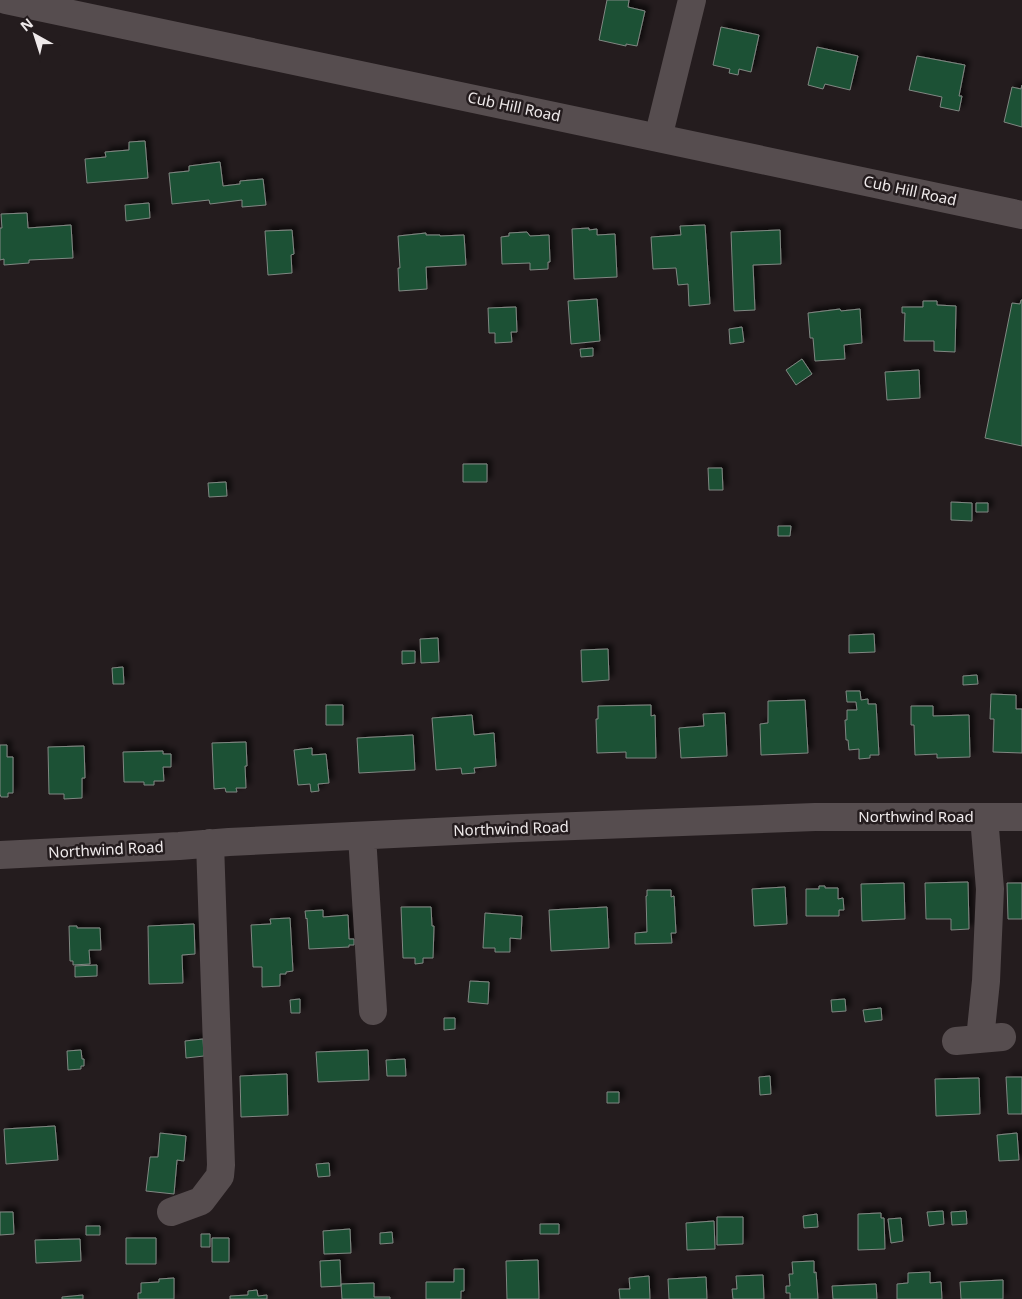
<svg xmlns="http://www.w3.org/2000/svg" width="1022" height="1299" font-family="'Noto Sans',sans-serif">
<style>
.building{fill:#1b5135;stroke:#808782;filter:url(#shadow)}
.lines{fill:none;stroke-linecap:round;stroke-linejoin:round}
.minor{stroke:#564d4f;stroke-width:28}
.labels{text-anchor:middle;stroke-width:5;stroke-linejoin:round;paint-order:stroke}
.street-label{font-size:15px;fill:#efeaeb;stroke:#241c1e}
</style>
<defs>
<filter id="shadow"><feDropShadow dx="4.5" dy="-4.5" stdDeviation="2.5" flood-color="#0009"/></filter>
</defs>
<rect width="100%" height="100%" fill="#241c1e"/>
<!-- building -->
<path class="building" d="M 607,0 L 629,0 L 628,7 L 645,11 L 637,46 L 626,44 L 626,46 L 599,40 Z
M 721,27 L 759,35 L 751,72 L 739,69 L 738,75 L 729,73 L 730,69 L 713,65 Z
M 817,47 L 858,56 L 850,90 L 825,84 L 823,89 L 808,85 Z
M 917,56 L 965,65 L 959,96 L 962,96 L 959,111 L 940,107 L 942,97 L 909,90 Z
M 1022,85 L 1022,127 L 1004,122 L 1012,87 L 1021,89 Z
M 145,141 L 148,178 L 87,183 L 85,159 L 106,157 L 105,152 L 129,150 L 129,142 Z
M 220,162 L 223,186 L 240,184 L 240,181 L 263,179 L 266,205 L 242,207 L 242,200 L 210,204 L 209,200 L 172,204 L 169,173 L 189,171 L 189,166 Z
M 149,203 L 150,218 L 126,221 L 125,205 Z
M 27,213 L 28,228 L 71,225 L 73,258 L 29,260 L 29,263 L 4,265 L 4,259 L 0,260 L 0,228 L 2,228 L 1,214 Z
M 705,225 L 710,304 L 689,306 L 688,284 L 678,285 L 676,268 L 653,269 L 651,237 L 681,235 L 680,226 Z
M 589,228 L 589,230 L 597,229 L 597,235 L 615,234 L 617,277 L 574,279 L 572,229 Z
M 292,230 L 294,254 L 291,255 L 292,273 L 268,275 L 265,231 Z
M 780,230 L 781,264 L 753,265 L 755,310 L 734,311 L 731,232 Z
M 527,232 L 530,236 L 549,235 L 550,262 L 548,262 L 548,269 L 530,270 L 530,263 L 502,264 L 501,237 L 509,236 L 509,233 Z
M 426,233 L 426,235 L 440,235 L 440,236 L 464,235 L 466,265 L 426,267 L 427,289 L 399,291 L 398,268 L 400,268 L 398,236 Z
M 597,299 L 600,341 L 571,344 L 568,301 Z
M 1021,300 L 1022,300 L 1022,446 L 985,438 L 1012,303 L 1020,304 Z
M 923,301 L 937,301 L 937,305 L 956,306 L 955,352 L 934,351 L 934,341 L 904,341 L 905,313 L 902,313 L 902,307 L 923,307 Z
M 516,307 L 517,332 L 511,332 L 512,342 L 495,343 L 495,333 L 489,333 L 488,308 Z
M 840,309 L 841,311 L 860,309 L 862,343 L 844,345 L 845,359 L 815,361 L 813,338 L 810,338 L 808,313 Z
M 742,327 L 744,342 L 730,344 L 729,329 Z
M 593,348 L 593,356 L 581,357 L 580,349 Z
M 802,359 L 812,374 L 796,385 L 786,370 Z
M 919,370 L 920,398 L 887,400 L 885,372 Z
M 463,464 L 487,464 L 487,482 L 463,482 Z
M 708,468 L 722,468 L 723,490 L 709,490 Z
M 226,482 L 227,496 L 209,497 L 208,483 Z
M 951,502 L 972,503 L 972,521 L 951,520 Z
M 976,503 L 988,503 L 988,512 L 976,512 Z
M 778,526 L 791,526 L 790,536 L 778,536 Z
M 874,634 L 875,652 L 849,653 L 849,635 Z
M 438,638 L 439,662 L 421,663 L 420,639 Z
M 608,649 L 609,680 L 582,682 L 581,650 Z
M 402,651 L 415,651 L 415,663 L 402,664 Z
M 123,667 L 124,684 L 113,684 L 112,668 Z
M 977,675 L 978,684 L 963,685 L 963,676 Z
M 846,691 L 860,691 L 861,700 L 868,699 L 868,704 L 876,704 L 879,755 L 870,755 L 870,758 L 859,759 L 859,749 L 849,750 L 848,740 L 846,740 L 845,720 L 847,720 L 847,710 L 857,710 L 856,702 L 847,702 Z
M 991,694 L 1016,695 L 1016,709 L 1022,709 L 1022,753 L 993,752 L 994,719 L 990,719 Z
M 805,700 L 808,753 L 761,755 L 760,724 L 768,723 L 768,701 Z
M 326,705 L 343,705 L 343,725 L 326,725 Z
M 651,705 L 651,716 L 655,715 L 656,758 L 626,758 L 626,752 L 597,753 L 596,719 L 598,719 L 598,706 Z
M 911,706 L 933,706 L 933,716 L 969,715 L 970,757 L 937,758 L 937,754 L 915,755 L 914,725 L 911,725 Z
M 725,713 L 727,756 L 681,758 L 679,728 L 704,726 L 703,714 Z
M 472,715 L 474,735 L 494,733 L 496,766 L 474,768 L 475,773 L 462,774 L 461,768 L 436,770 L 432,718 Z
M 413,735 L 415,770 L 359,773 L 357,738 Z
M 246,742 L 247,766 L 245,766 L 246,788 L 236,788 L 237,792 L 226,792 L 225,788 L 214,789 L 212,743 Z
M 0,745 L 7,745 L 7,757 L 13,757 L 13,793 L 8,793 L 8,797 L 1,797 L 0,794 Z
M 84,746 L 85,778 L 82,778 L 82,798 L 64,799 L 64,794 L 49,794 L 48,747 Z
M 312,748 L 312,755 L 326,754 L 329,783 L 318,784 L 319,791 L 311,792 L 310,784 L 298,785 L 294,750 Z
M 163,751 L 163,754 L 171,754 L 171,767 L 163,767 L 164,781 L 154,781 L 154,785 L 144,785 L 144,782 L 124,782 L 123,752 Z
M 968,882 L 969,929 L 951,930 L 951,919 L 926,919 L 925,883 Z
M 904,883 L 905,919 L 862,921 L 861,884 Z
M 1007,883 L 1022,883 L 1022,919 L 1008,919 Z
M 819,886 L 825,886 L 825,888 L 838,888 L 838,899 L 843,898 L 844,910 L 839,910 L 839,916 L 806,916 L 806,889 L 819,889 Z
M 785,887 L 787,924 L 754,926 L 752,889 Z
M 647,890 L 671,890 L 671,897 L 674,896 L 676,933 L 671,933 L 672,943 L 635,944 L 635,933 L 647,932 L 646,896 L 647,896 Z
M 401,907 L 431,907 L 432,926 L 434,926 L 433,958 L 423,958 L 423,963 L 415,964 L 415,958 L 403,958 Z
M 607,907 L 609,948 L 551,951 L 549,910 Z
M 323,910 L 323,917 L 348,915 L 349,939 L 354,939 L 354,945 L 349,945 L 349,947 L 309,949 L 307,918 L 306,919 L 305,911 Z
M 485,913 L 522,916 L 521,939 L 510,938 L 510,952 L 495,952 L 495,948 L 483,948 Z
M 290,918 L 293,971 L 286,972 L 286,974 L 280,974 L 280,986 L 262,987 L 262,967 L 253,967 L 251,925 L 271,924 L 270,919 Z
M 194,924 L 195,954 L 182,955 L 183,983 L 149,984 L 148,926 Z
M 69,926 L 77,926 L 77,928 L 100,928 L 101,950 L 89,950 L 90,964 L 73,965 L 73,961 L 70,961 Z
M 97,965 L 97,976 L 75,977 L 75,966 Z
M 470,981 L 489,982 L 488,1004 L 468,1002 Z
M 300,999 L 300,1013 L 291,1013 L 290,1000 Z
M 845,999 L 846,1011 L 832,1012 L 831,1000 Z
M 881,1008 L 882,1020 L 865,1022 L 863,1010 Z
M 444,1018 L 455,1018 L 455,1029 L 444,1030 Z
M 203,1039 L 204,1056 L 186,1058 L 185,1041 Z
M 81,1050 L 82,1059 L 84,1059 L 84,1066 L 81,1066 L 81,1069 L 68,1070 L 67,1051 Z
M 368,1050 L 369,1080 L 318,1082 L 316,1052 Z
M 405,1059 L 406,1076 L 387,1076 L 386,1060 Z
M 287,1074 L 288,1115 L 241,1117 L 240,1076 Z
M 770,1076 L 771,1094 L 760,1095 L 759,1077 Z
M 1006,1077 L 1022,1077 L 1022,1114 L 1008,1114 Z
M 979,1078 L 980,1114 L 936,1116 L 935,1079 Z
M 607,1092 L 619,1092 L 619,1103 L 607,1103 Z
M 55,1126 L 58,1160 L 6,1164 L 4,1129 Z
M 160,1133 L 186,1136 L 184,1161 L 177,1160 L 174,1194 L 146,1191 L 150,1157 L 158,1157 Z
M 1017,1133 L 1019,1160 L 999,1161 L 997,1135 Z
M 329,1163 L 330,1176 L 318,1177 L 316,1164 Z
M 943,1211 L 944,1224 L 929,1226 L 927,1212 Z
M 966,1211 L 967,1224 L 952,1225 L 951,1212 Z
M 0,1212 L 13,1212 L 14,1234 L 0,1235 Z
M 881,1213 L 881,1218 L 884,1218 L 885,1249 L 858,1250 L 858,1214 Z
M 817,1214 L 818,1227 L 804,1228 L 803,1216 Z
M 717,1217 L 743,1217 L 743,1244 L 717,1245 Z
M 901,1218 L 903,1241 L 891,1243 L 888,1219 Z
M 714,1221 L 715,1249 L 687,1250 L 686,1223 Z
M 540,1224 L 559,1224 L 559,1234 L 540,1234 Z
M 86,1226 L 100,1226 L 100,1235 L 86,1235 Z
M 350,1229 L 351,1253 L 324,1254 L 323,1231 Z
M 392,1232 L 393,1243 L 380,1244 L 380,1233 Z
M 201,1234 L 210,1234 L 210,1247 L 201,1247 Z
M 126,1238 L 156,1238 L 156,1264 L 126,1264 Z
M 212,1238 L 229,1238 L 229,1262 L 212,1262 Z
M 80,1239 L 81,1261 L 36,1263 L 35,1240 Z
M 340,1260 L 341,1286 L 321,1287 L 320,1261 Z
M 538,1260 L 539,1299 L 507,1299 L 506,1261 Z
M 814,1261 L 814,1273 L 816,1272 L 818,1299 L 790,1299 L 790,1293 L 786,1293 L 786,1286 L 790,1286 L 789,1274 L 793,1274 L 792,1262 Z
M 454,1269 L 464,1269 L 464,1291 L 461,1291 L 461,1299 L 426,1299 L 426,1282 L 454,1282 Z
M 930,1272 L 930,1283 L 941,1282 L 942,1299 L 897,1299 L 897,1284 L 908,1283 L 908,1273 Z
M 763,1275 L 764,1299 L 733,1299 L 732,1289 L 737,1289 L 736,1276 Z
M 649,1276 L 650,1299 L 620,1299 L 619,1289 L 630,1289 L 629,1278 Z
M 706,1277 L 707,1299 L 669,1299 L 668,1279 Z
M 174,1278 L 174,1299 L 138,1299 L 138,1293 L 141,1293 L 141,1283 L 159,1282 L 159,1279 Z
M 1003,1280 L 1003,1299 L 961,1299 L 960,1282 Z
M 374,1283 L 374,1297 L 390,1297 L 390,1299 L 342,1299 L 341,1284 Z
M 876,1284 L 877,1299 L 833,1299 L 832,1286 Z
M 257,1290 L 258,1296 L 267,1295 L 267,1299 L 230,1299 L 230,1296 L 248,1295 L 248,1291 Z
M 83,1295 L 83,1299 L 62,1299 L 62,1297 Z"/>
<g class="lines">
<!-- minor -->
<path class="minor" d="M 6,0 L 1022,215
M 658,138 L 692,0
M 362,836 L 373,1011
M 0,855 L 179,846 L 229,842 L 497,829 L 815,817 L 1022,817
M 980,1039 L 986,981 L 990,889 L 984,817
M 956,1041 L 1002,1037
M 171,1212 L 201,1201 L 220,1176 L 221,1165 L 210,843"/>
</g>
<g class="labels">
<!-- street labels -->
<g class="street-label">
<text transform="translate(514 107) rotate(12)" y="5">Cub Hill Road</text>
<text transform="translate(910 191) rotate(12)" y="5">Cub Hill Road</text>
<text x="916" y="822">Northwind Road</text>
<text transform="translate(511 829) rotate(-2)" y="5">Northwind Road</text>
<text transform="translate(106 850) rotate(-3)" y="5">Northwind Road</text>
</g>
</g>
<!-- north arrow -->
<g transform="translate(35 35) rotate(321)" stroke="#241c1e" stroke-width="4" paint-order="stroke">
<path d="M0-4L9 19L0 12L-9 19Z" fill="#efeaeb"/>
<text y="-8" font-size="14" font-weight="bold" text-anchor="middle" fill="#efeaeb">N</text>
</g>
</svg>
